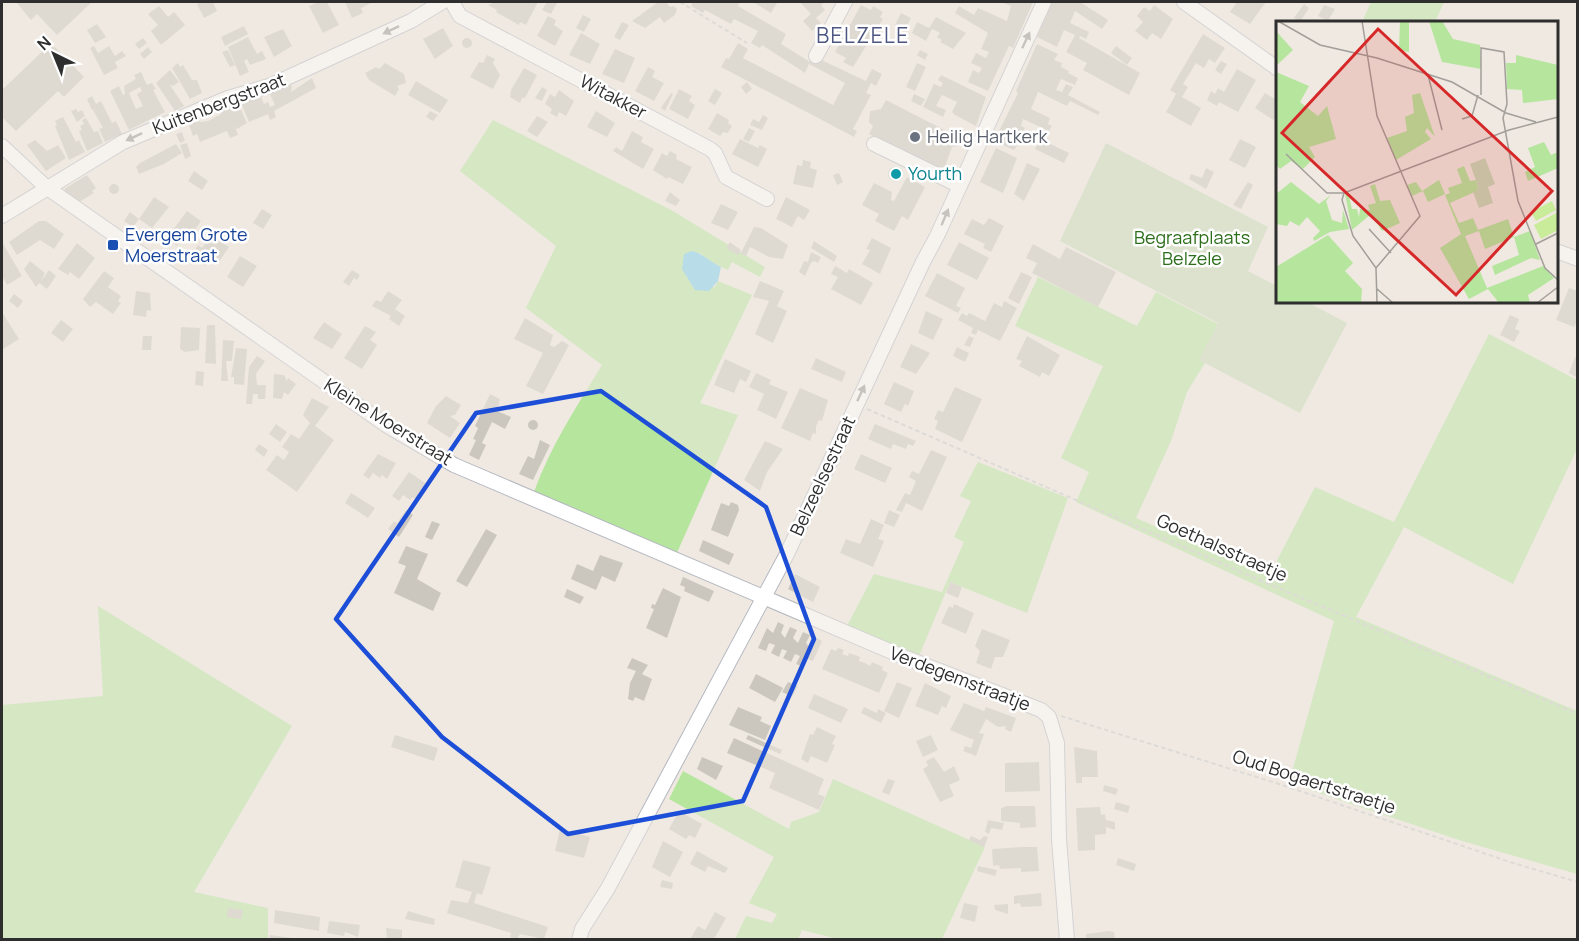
<svg xmlns="http://www.w3.org/2000/svg" width="1579" height="941" font-family="Manrope,sans-serif">
<style>
.green{fill:#b6e59e}
.cemetery{fill:#c8d9b8}
.water{fill:#75cff0}
.building{fill:#cbc7bf;fill-rule:evenodd}
.lines{fill:none;stroke-linecap:round;stroke-linejoin:round}
.street-casing{stroke:#b4b7c1;stroke-width:16}
.path{stroke:#c9c9c9;stroke-width:2;stroke-dasharray:4.5 3;stroke-linecap:butt}
.street{stroke:#fff;stroke-width:14}
.oneway{fill:#969696}
.marked{fill:none;stroke:#1d4ed8;stroke-width:4.5;stroke-linejoin:round}
.worship-dot{fill:#6b7280;stroke:#fff;stroke-width:2}
.culture-dot{fill:#0f9aa8;stroke:#fff;stroke-width:2}
.transit-dot{fill:#1a4fb4;stroke:#fff;stroke-width:2}
.labels{text-anchor:middle;stroke-width:5;stroke-linejoin:round;paint-order:stroke}
.street-label{font-size:18px;fill:#2e2e2e;stroke:#fff}
.worship-label{font-size:18px;fill:#5b616d;stroke:#fff;text-anchor:start}
.culture-label{font-size:18px;fill:#0d838f;stroke:#fff;text-anchor:start}
.transit-label{font-size:18px;fill:#164399;stroke:#fff;text-anchor:start}
.park-label{font-size:18px;fill:#2c6e1b;stroke:#fff}
.quarter-label{font-size:21px;letter-spacing:1.5px;fill:#4d5680;stroke:#fff}
.inset-road{fill:none;stroke:#a29e99;stroke-width:1.5}
.view{fill:#d62828;fill-opacity:0.15;stroke:#d62828;stroke-width:3}
.inset-edge{fill:none;stroke:#2e2e2e;stroke-width:3}
</style>
<rect width="100%" height="100%" fill="#efe9e1"/>
<!-- green -->
<path class="green" d="M 1371,2 L 1444,2 L 1435,22 L 1362,22 Z
M 493,120 L 671,210 L 765,267 L 760,277 L 732,262 L 728,270 L 708,261 L 699,252 L 714,288 L 718,281 L 752,295 L 700,403 L 738,415 L 676,555 L 534,492 C 550,447 577,406 602,365 L 526,308 L 556,246 L 460,171 Z
M 1038,277 L 1137,326 L 1156,292 L 1218,324 L 1199,360 L 1205,363 L 1187,392 L 1171,441 L 1136,518 L 1269,576 L 1315,487 L 1394,522 L 1489,334 L 1577,380 L 1577,449 L 1513,584 L 1404,527 L 1356,617 L 1577,711 L 1577,874 L 1462,841 L 1289,783 L 1334,621 L 1076,502 L 1089,472 L 1061,458 L 1103,366 L 1015,326 Z
M 978,462 L 1068,498 L 1027,613 L 950,582 L 919,656 L 847,626 L 874,574 L 942,592 L 964,542 L 954,537 L 971,501 L 960,496 Z
M 98,606 L 292,726 L 194,892 L 268,908 L 268,939 L 2,940 L 2,705 L 103,696 Z
M 683,771 L 789,829 L 791,822 L 819,812 L 833,779 L 985,847 L 942,939 L 838,939 L 802,930 L 798,939 L 735,939 L 746,916 L 772,923 L 777,914 L 749,903 L 774,857 L 669,799 Z"/>
<!-- cemetery -->
<path class="cemetery" d="M 1106,143 L 1268,227 L 1248,271 L 1277,286 L 1278,302 L 1307,302 L 1347,323 L 1300,413 L 1199,360 L 1218,323 L 1060,241 Z"/>
<!-- water -->
<path class="water" d="M 692,251 C 702,253 710,262 721,267 L 718,281 L 709,291 L 695,290 L 682,269 L 684,254 Z"/>
<!-- building -->
<path class="building" d="M 16,2 L 92,2 L 57,35 L 37,14 L 31,20 Z
M 202,2 L 213,2 L 217,11 L 204,18 L 197,4 Z
M 319,2 L 327,2 L 339,25 L 323,33 L 309,6 Z
M 345,2 L 373,2 L 361,8 L 363,13 L 352,18 Z
M 495,2 L 538,2 L 526,25 L 520,22 L 519,25 L 496,12 L 497,10 L 488,5 Z
M 547,2 L 557,3 L 551,14 L 542,10 Z
M 658,2 L 666,2 L 670,7 L 674,6 L 677,9 L 675,15 L 664,23 L 660,17 L 645,28 L 632,21 Z
M 693,2 L 740,2 L 738,6 L 786,34 L 781,44 L 810,62 L 813,56 L 866,81 L 872,69 L 882,74 L 876,86 L 871,83 L 866,93 L 871,95 L 853,129 L 857,131 L 854,137 L 721,67 L 726,58 L 729,59 L 738,43 L 748,49 L 743,58 L 833,105 L 845,83 L 809,64 L 805,73 L 762,45 L 760,48 L 751,43 L 758,31 L 734,19 L 731,24 L 705,10 L 703,13 L 691,6 Z
M 753,2 L 774,2 L 777,3 L 771,13 Z
M 800,2 L 825,2 L 821,5 L 825,10 L 816,18 L 821,23 L 812,31 L 803,21 L 811,14 Z
M 1000,2 L 1033,2 L 1013,48 L 1009,46 L 988,91 L 968,82 L 973,70 L 979,73 L 982,68 L 971,63 L 976,53 L 986,58 L 989,52 L 981,49 L 988,33 L 955,13 L 959,6 L 974,15 L 978,8 L 1007,21 L 1011,6 Z
M 1052,2 L 1080,2 L 1108,20 L 1102,29 L 1075,11 L 1070,23 L 1089,32 L 1086,39 L 1080,36 L 1079,38 L 1140,73 L 1129,95 L 1083,70 L 1087,63 L 1066,52 L 1075,35 L 1064,30 L 1057,47 L 1037,37 Z
M 1237,2 L 1266,2 L 1250,24 L 1230,12 Z
M 1304,4 L 1309,8 L 1300,22 L 1294,18 Z
M 861,5 L 871,10 L 873,6 L 883,12 L 880,17 L 883,19 L 853,67 L 843,62 L 846,58 L 835,52 Z
M 1154,5 L 1173,19 L 1161,39 L 1152,33 L 1147,40 L 1135,31 L 1143,22 L 1137,16 L 1144,7 L 1150,11 Z
M 1324,5 L 1335,9 L 1328,21 L 1318,16 Z
M 159,6 L 168,17 L 174,12 L 185,25 L 161,45 L 151,31 L 158,25 L 148,14 Z
M 901,13 L 911,18 L 905,30 L 895,25 Z
M 583,15 L 591,19 L 584,32 L 576,28 Z
M 548,16 L 556,20 L 554,25 L 563,31 L 555,46 L 537,36 Z
M 936,17 L 966,33 L 953,49 L 940,42 L 942,40 L 937,37 L 940,33 L 932,29 L 926,41 L 912,33 L 917,22 L 929,28 Z
M 622,22 L 629,25 L 620,40 L 614,37 Z
M 97,24 L 106,37 L 95,43 L 87,30 Z
M 244,26 L 248,34 L 225,46 L 221,37 Z
M 443,28 L 453,46 L 435,59 L 423,39 Z
M 283,29 L 292,46 L 274,57 L 264,37 Z
M 581,33 L 600,44 L 590,64 L 569,55 Z
M 1203,34 L 1225,48 L 1215,63 L 1209,59 L 1204,68 L 1196,63 L 1183,84 L 1188,87 L 1182,97 L 1201,108 L 1191,126 L 1166,112 L 1176,94 L 1170,90 Z
M 248,37 L 257,54 L 262,51 L 266,59 L 250,65 L 247,59 L 244,61 L 249,72 L 240,76 L 228,47 Z
M 143,38 L 147,43 L 139,49 L 135,44 Z
M462 43a5 5 0 1 1 10 0a5 5 0 1 1-10 0Z
M 51,43 L 84,77 L 64,97 L 58,91 L 16,131 L 2,117 L 2,90 Z
M 1037,44 L 1058,54 L 1054,60 L 1062,63 L 1061,67 L 1069,71 L 1068,73 L 1078,78 L 1075,85 L 1061,79 L 1056,90 L 1062,92 L 1066,84 L 1073,87 L 1068,95 L 1100,112 L 1098,115 L 1070,101 L 1067,106 L 1038,92 L 1031,109 L 1050,118 L 1048,124 L 1052,126 L 1049,131 L 1023,119 L 1021,126 L 1025,128 L 1022,133 L 1024,136 L 1014,150 L 994,141 L 1018,93 L 1016,91 Z
M 94,46 L 98,53 L 109,46 L 115,56 L 122,51 L 126,56 L 115,62 L 118,68 L 104,75 L 90,48 Z
M 1116,46 L 1132,58 L 1127,65 L 1111,53 Z
M 148,47 L 152,52 L 144,59 L 140,54 Z
M 615,49 L 635,58 L 624,83 L 602,74 Z
M 228,50 L 235,65 L 230,67 L 222,52 Z
M 920,50 L 928,54 L 925,60 L 917,55 Z
M 487,55 L 495,59 L 493,63 L 500,75 L 493,89 L 470,77 L 479,62 L 483,63 Z
M 1221,61 L 1227,64 L 1221,74 L 1215,70 Z
M 178,63 L 180,67 L 183,65 L 192,80 L 197,80 L 202,93 L 190,99 L 172,68 Z
M 385,63 L 404,74 L 406,83 L 397,86 L 399,89 L 395,96 L 369,80 L 365,73 L 376,67 L 379,69 Z
M 917,63 L 926,67 L 915,91 L 906,87 Z
M 648,67 L 655,71 L 652,77 L 664,83 L 654,101 L 635,91 Z
M 524,68 L 537,75 L 525,98 L 522,98 L 520,103 L 510,97 L 511,90 Z
M 1237,69 L 1256,80 L 1238,112 L 1219,102 L 1217,106 L 1207,100 L 1211,91 L 1215,94 L 1218,88 L 1224,92 Z
M 170,70 L 179,82 L 173,86 L 170,85 L 184,106 L 175,111 L 156,83 Z
M 141,72 L 147,85 L 152,83 L 156,89 L 153,90 L 165,112 L 129,130 L 110,91 L 119,86 L 123,95 L 125,94 L 124,86 L 136,79 L 134,75 ZM 140,87 L 142,91 L 137,94 L 143,106 L 136,109 L 129,93 Z
M 941,75 L 986,97 L 976,126 L 955,115 L 952,112 L 957,102 L 942,95 L 936,106 L 946,110 L 943,117 L 923,107 L 934,84 L 941,87 L 943,83 L 938,80 Z
M 312,78 L 316,88 L 274,111 L 276,117 L 270,120 L 268,114 L 249,122 L 241,103 L 260,95 L 264,104 L 268,102 L 270,107 L 275,105 L 269,92 L 288,84 L 292,86 L 291,92 Z
M 416,81 L 448,100 L 440,113 L 408,95 Z
M 747,82 L 752,89 L 746,94 L 741,87 Z
M 542,87 L 547,90 L 542,101 L 535,98 Z
M 679,89 L 692,96 L 689,101 L 695,105 L 688,119 L 669,109 Z
M 715,89 L 722,93 L 715,105 L 708,101 Z
M 559,90 L 574,101 L 566,116 L 559,112 L 557,117 L 550,113 L 552,109 L 545,104 L 550,94 L 555,97 Z
M 671,93 L 673,94 L 665,111 L 661,108 Z
M 1265,93 L 1278,101 L 1278,113 L 1273,120 L 1255,108 Z
M 914,94 L 925,99 L 921,106 L 911,101 Z
M 92,96 L 96,104 L 101,101 L 112,123 L 116,121 L 122,134 L 105,142 L 99,129 L 103,128 L 93,110 L 98,108 L 92,110 L 87,99 Z
M 886,100 L 958,137 L 960,142 L 958,146 L 952,147 L 943,172 L 869,134 L 873,126 L 869,122 L 870,111 L 881,109 Z
M 238,104 L 247,123 L 237,129 L 235,127 L 238,135 L 230,138 L 227,131 L 200,142 L 197,134 L 193,136 L 189,125 L 199,120 L 200,122 L 208,121 L 221,114 L 220,112 Z
M 76,109 L 78,112 L 82,110 L 85,116 L 77,122 L 71,111 Z
M 430,111 L 438,115 L 433,121 L 426,117 Z
M 596,111 L 615,123 L 607,137 L 587,127 Z
M 717,113 L 729,120 L 728,123 L 732,126 L 728,133 L 723,132 L 720,136 L 708,129 Z
M 763,115 L 768,118 L 762,130 L 750,125 L 753,119 L 759,122 Z
M 537,116 L 548,122 L 537,137 L 527,131 Z
M 63,117 L 76,142 L 79,140 L 85,152 L 69,160 L 55,126 L 57,125 L 55,121 Z
M 86,118 L 94,132 L 98,131 L 103,143 L 87,151 L 79,131 L 82,130 L 80,126 L 84,124 L 82,120 Z
M 749,128 L 755,131 L 749,142 L 743,139 Z
M 632,131 L 643,137 L 641,142 L 654,149 L 643,169 L 613,151 L 616,147 L 622,151 Z
M 182,132 L 185,141 L 180,143 L 176,134 Z
M 740,139 L 758,148 L 760,145 L 767,149 L 758,167 L 732,154 Z
M 1040,139 L 1069,153 L 1064,163 L 1035,149 Z
M 1240,139 L 1256,147 L 1245,168 L 1229,160 Z
M 35,140 L 47,151 L 58,145 L 66,158 L 46,171 L 27,145 Z
M 187,143 L 191,156 L 185,159 L 180,145 Z
M 176,144 L 182,153 L 164,164 L 139,174 L 136,167 L 140,163 Z
M 996,148 L 1017,158 L 1003,193 L 980,182 Z
M 670,151 L 677,155 L 676,159 L 692,167 L 683,184 L 668,177 L 667,179 L 653,170 L 662,153 L 667,156 Z
M 803,160 L 811,162 L 810,168 L 817,170 L 813,188 L 793,184 L 797,165 L 802,166 Z
M 1027,163 L 1040,169 L 1024,201 L 1014,194 Z
M888 174a7 7 0 1 1 14 0a7 7 0 1 1-14 0Z
M 1206,168 L 1214,172 L 1206,189 L 1189,179 L 1191,174 L 1202,178 Z
M 194,171 L 208,181 L 202,190 L 188,181 Z
M 839,173 L 843,182 L 837,185 L 833,175 Z
M 87,175 L 96,188 L 92,191 L 94,193 L 76,204 L 64,189 Z
M 907,177 L 925,187 L 908,220 L 902,216 L 894,231 L 875,221 L 879,214 L 862,205 L 874,183 L 892,192 L 891,200 L 894,201 Z
M 1248,182 L 1253,185 L 1241,209 L 1233,205 Z
M109 189a5 5 0 1 1 10 0a5 5 0 1 1-10 0Z
M 670,192 L 680,200 L 676,206 L 665,201 Z
M 154,197 L 169,207 L 152,228 L 139,219 L 133,227 L 124,221 L 130,212 L 139,219 Z
M 786,197 L 810,210 L 804,220 L 798,216 L 792,227 L 776,219 Z
M 721,204 L 738,212 L 728,230 L 711,223 Z
M 262,209 L 272,215 L 263,229 L 253,223 Z
M 187,211 L 201,221 L 188,239 L 183,236 L 177,246 L 167,238 Z
M 989,218 L 1004,226 L 991,252 L 983,248 L 985,244 L 964,234 L 972,219 L 984,225 Z
M 39,221 L 46,221 L 64,234 L 54,249 L 40,240 L 17,255 L 9,242 Z
M 754,227 L 761,228 L 788,245 L 783,259 L 769,257 L 750,247 L 746,256 L 741,253 Z
M 214,231 L 223,237 L 220,241 L 229,247 L 218,263 L 210,258 L 205,266 L 192,254 L 198,245 L 202,248 Z
M 872,238 L 891,248 L 880,274 L 862,264 L 870,250 L 866,249 Z
M 814,241 L 837,256 L 834,262 L 811,248 Z
M 2,242 L 22,276 L 7,285 L 2,276 Z
M 730,242 L 741,250 L 738,255 L 726,248 Z
M 959,242 L 989,258 L 977,280 L 947,265 Z
M 77,243 L 95,258 L 79,279 L 70,272 L 68,275 L 58,269 Z
M 1033,244 L 1060,259 L 1066,247 L 1116,272 L 1098,307 L 1032,273 L 1037,263 L 1026,258 Z
M 811,252 L 821,257 L 818,263 L 814,261 L 811,263 L 805,276 L 799,272 L 804,261 L 808,262 Z
M 240,256 L 257,266 L 243,287 L 227,277 Z
M 30,261 L 45,273 L 41,281 L 49,270 L 56,276 L 47,289 L 39,283 L 36,287 L 24,269 Z
M 835,266 L 847,273 L 849,269 L 873,283 L 861,305 L 831,289 L 838,277 L 831,274 Z
M 352,270 L 360,275 L 357,280 L 354,278 L 349,286 L 343,282 Z
M 104,271 L 114,278 L 108,287 L 121,296 L 118,301 L 121,303 L 113,314 L 96,302 L 90,307 L 83,299 Z
M 1021,272 L 1032,277 L 1019,304 L 1008,298 Z
M 937,273 L 965,288 L 956,306 L 961,308 L 958,313 L 925,296 Z
M 760,281 L 784,291 L 777,306 L 787,311 L 773,343 L 755,334 L 769,301 L 753,297 Z
M 1569,288 L 1578,291 L 1578,320 L 1574,327 L 1556,320 Z
M 136,291 L 150,293 L 151,311 L 147,310 L 146,317 L 133,315 Z
M 388,291 L 402,300 L 395,309 L 405,316 L 399,326 L 389,319 L 391,316 L 372,306 L 376,300 L 381,302 Z
M 14,294 L 23,301 L 18,308 L 9,301 Z
M 1004,301 L 1017,308 L 1000,341 L 978,330 L 976,335 L 971,333 L 973,328 L 958,320 L 962,313 L 967,316 L 969,313 L 985,321 L 994,303 L 1002,307 Z
M 926,311 L 943,319 L 933,340 L 918,333 Z
M 2,312 L 19,339 L 2,350 Z
M 1510,315 L 1519,319 L 1515,329 L 1520,331 L 1514,342 L 1500,335 Z
M 525,318 L 553,335 L 550,345 L 554,347 L 562,341 L 569,345 L 543,394 L 526,386 L 543,353 L 514,339 Z
M 61,320 L 73,329 L 63,342 L 51,333 Z
M 324,322 L 342,334 L 332,349 L 313,338 Z
M 207,325 L 215,325 L 216,364 L 205,363 Z
M 365,326 L 376,332 L 370,340 L 377,345 L 362,369 L 344,358 Z
M 181,327 L 200,328 L 199,350 L 185,352 L 180,349 Z
M 143,336 L 152,336 L 151,350 L 142,350 Z
M 969,336 L 974,338 L 970,347 L 964,345 Z
M 1027,336 L 1060,355 L 1049,376 L 1042,372 L 1040,377 L 1019,366 L 1022,361 L 1016,359 Z
M 223,340 L 234,341 L 232,361 L 226,361 L 228,381 L 221,381 Z
M 911,344 L 930,353 L 916,374 L 900,367 Z
M 957,347 L 969,353 L 965,362 L 953,356 Z
M 236,348 L 247,349 L 244,385 L 234,384 L 234,377 L 231,377 Z
M 257,356 L 265,361 L 256,374 L 257,385 L 266,385 L 265,399 L 258,399 L 258,394 L 253,394 L 252,404 L 246,404 L 249,367 Z
M 1575,357 L 1578,358 L 1578,378 L 1569,373 Z
M 816,358 L 846,372 L 842,382 L 811,369 Z
M 725,359 L 751,371 L 746,382 L 740,379 L 734,393 L 714,385 Z
M 196,371 L 204,372 L 203,386 L 195,385 Z
M 756,373 L 771,380 L 769,384 L 788,392 L 776,419 L 757,410 L 764,394 L 749,387 Z
M 274,374 L 284,375 L 287,381 L 288,378 L 296,384 L 288,395 L 284,392 L 282,399 L 273,398 Z
M 894,382 L 914,391 L 908,406 L 905,404 L 901,412 L 884,404 Z
M 955,387 L 982,399 L 962,442 L 935,429 L 938,421 L 934,419 L 938,410 L 943,412 Z
M 800,388 L 828,400 L 822,421 L 819,420 L 816,426 L 816,434 L 813,433 L 810,441 L 781,428 Z
M 490,394 L 500,399 L 497,411 L 511,417 L 505,429 L 492,422 L 482,443 L 486,445 L 479,460 L 469,455 L 476,440 L 473,439 L 478,428 L 475,426 Z
M 446,396 L 461,405 L 455,415 L 450,416 L 460,423 L 450,438 L 427,423 L 436,406 Z
M 312,398 L 329,407 L 315,426 L 334,440 L 297,492 L 266,470 L 277,455 L 284,460 L 289,452 L 282,447 L 291,434 L 299,439 L 310,423 L 303,415 Z
M528 425a5 5 0 1 1 10 0a5 5 0 1 1-10 0Z
M 276,424 L 287,432 L 280,442 L 269,434 Z
M 875,424 L 916,441 L 913,446 L 908,444 L 906,449 L 893,444 L 891,449 L 868,439 Z
M 540,440 L 550,445 L 533,480 L 519,474 L 528,456 L 534,459 Z
M 765,441 L 783,449 L 767,472 L 760,491 L 744,480 Z
M 259,444 L 268,450 L 264,457 L 255,450 Z
M 931,450 L 947,457 L 922,511 L 906,503 L 902,512 L 896,510 L 905,493 L 910,495 L 916,481 L 909,477 L 912,471 L 919,474 Z
M 378,454 L 396,463 L 387,479 L 382,475 L 380,478 L 373,473 L 369,479 L 363,475 Z
M 861,454 L 892,468 L 885,483 L 854,469 Z
M 409,472 L 428,485 L 417,500 L 413,497 L 410,500 L 403,495 L 399,501 L 392,496 Z
M 351,493 L 375,508 L 368,518 L 345,503 Z
M 731,502 L 738,505 L 739,510 L 728,537 L 711,530 L 721,503 L 729,506 Z
M 406,510 L 413,515 L 399,537 L 388,529 L 394,521 L 397,523 Z
M 889,510 L 900,515 L 894,527 L 884,523 Z
M 871,519 L 884,525 L 878,539 L 884,541 L 873,567 L 840,553 L 846,539 L 860,544 Z
M 432,521 L 440,524 L 432,540 L 425,537 Z
M 486,529 L 497,535 L 467,587 L 456,581 Z
M 703,540 L 734,554 L 729,565 L 699,551 Z
M 406,546 L 428,554 L 417,579 L 441,593 L 433,611 L 394,593 L 406,566 L 398,563 Z
M 600,555 L 623,563 L 615,582 L 602,576 L 596,590 L 571,579 L 577,564 L 593,571 Z
M 795,574 L 820,587 L 813,602 L 788,589 Z
M 683,577 L 714,591 L 709,602 L 684,591 L 685,587 L 680,585 Z
M 950,582 L 962,587 L 958,598 L 946,593 Z
M 663,588 L 681,597 L 667,638 L 646,628 L 654,609 L 651,608 L 652,604 L 655,605 Z
M 567,589 L 584,597 L 580,604 L 564,597 Z
M 954,604 L 974,613 L 966,634 L 941,623 L 949,606 L 953,608 Z
M 778,622 L 784,625 L 781,633 L 785,638 L 790,627 L 797,630 L 793,638 L 798,643 L 803,632 L 810,635 L 806,643 L 810,648 L 815,637 L 822,641 L 813,661 L 808,659 L 804,667 L 796,664 L 800,656 L 795,654 L 791,662 L 783,658 L 787,651 L 782,649 L 779,657 L 771,653 L 775,645 L 769,643 L 766,651 L 758,648 L 767,628 L 773,633 Z
M 982,629 L 1010,640 L 1003,657 L 995,657 L 991,669 L 976,663 L 980,651 L 975,646 Z
M 838,648 L 844,650 L 842,654 L 848,656 L 849,653 L 860,657 L 859,661 L 865,663 L 870,666 L 872,662 L 883,667 L 882,670 L 888,673 L 879,693 L 822,669 L 831,649 L 836,651 Z
M 632,658 L 648,665 L 642,674 L 652,679 L 644,701 L 635,697 L 633,701 L 628,699 L 630,683 L 636,671 L 627,668 Z
M 756,674 L 783,688 L 775,702 L 749,688 Z
M 788,682 L 798,686 L 792,697 L 782,692 Z
M 897,682 L 912,688 L 899,718 L 884,711 Z
M 925,683 L 951,696 L 946,708 L 942,706 L 938,715 L 915,706 Z
M 814,694 L 848,709 L 841,723 L 808,708 Z
M 964,703 L 984,711 L 986,707 L 1016,718 L 1011,732 L 1005,729 L 1006,726 L 998,727 L 986,719 L 979,733 L 984,734 L 976,756 L 963,751 L 965,746 L 971,748 L 974,740 L 950,730 Z
M 738,707 L 762,717 L 760,721 L 771,726 L 765,740 L 729,725 Z
M 864,707 L 877,713 L 878,709 L 886,713 L 881,723 L 861,713 Z
M 817,727 L 836,736 L 832,744 L 835,745 L 827,763 L 811,756 L 808,763 L 801,759 L 810,734 L 813,735 Z
M 395,735 L 438,748 L 434,761 L 391,747 Z
M 748,735 L 782,750 L 780,754 L 746,739 Z
M 931,735 L 938,750 L 923,757 L 916,741 Z
M 734,738 L 824,779 L 818,794 L 825,797 L 819,810 L 769,788 L 775,773 L 727,753 Z
M 1074,747 L 1097,751 L 1098,777 L 1082,777 L 1082,783 L 1076,783 Z
M 702,757 L 723,766 L 716,780 L 697,769 Z
M 934,757 L 944,772 L 954,766 L 960,780 L 949,785 L 954,796 L 940,802 L 923,769 L 928,766 L 926,761 Z
M 1039,762 L 1040,791 L 1005,792 L 1005,763 Z
M 888,779 L 895,781 L 889,795 L 882,792 Z
M 1104,785 L 1118,789 L 1116,795 L 1103,791 Z
M 1116,802 L 1130,806 L 1128,813 L 1114,809 Z
M 1007,806 L 1035,806 L 1036,827 L 1020,828 L 1020,823 L 1001,821 L 1001,808 Z
M 1100,807 L 1101,815 L 1105,814 L 1106,820 L 1115,822 L 1115,830 L 1106,827 L 1106,834 L 1095,835 L 1095,850 L 1078,851 L 1076,808 Z
M 679,811 L 702,824 L 695,838 L 689,835 L 686,839 L 669,829 Z
M 988,820 L 1004,823 L 1002,830 L 991,828 L 989,834 L 985,832 Z
M 560,829 L 590,837 L 584,858 L 555,851 Z
M 971,836 L 980,840 L 984,836 L 988,837 L 984,847 L 969,840 Z
M 663,841 L 683,852 L 670,877 L 652,867 Z
M 1020,847 L 1037,847 L 1039,871 L 1021,872 L 1021,868 L 1000,869 L 999,865 L 993,866 L 992,849 Z
M 697,851 L 728,868 L 725,873 L 708,866 L 705,872 L 690,864 Z
M 1118,858 L 1136,864 L 1134,871 L 1116,865 Z
M 463,860 L 491,867 L 482,895 L 477,893 L 474,903 L 548,927 L 544,939 L 520,934 L 517,939 L 510,937 L 511,933 L 447,913 L 451,900 L 468,903 L 472,892 L 455,887 Z
M 978,866 L 997,870 L 995,876 L 977,871 Z
M 662,880 L 673,883 L 672,889 L 660,887 Z
M 1041,893 L 1042,906 L 1021,907 L 1020,903 L 1014,904 L 1014,896 Z
M 964,903 L 978,906 L 975,922 L 960,918 Z
M 1008,904 L 1008,914 L 995,910 L 994,905 Z
M 228,908 L 243,910 L 241,919 L 227,917 Z
M 275,910 L 320,917 L 319,931 L 274,923 Z
M 408,911 L 435,919 L 434,925 L 405,919 Z
M 715,912 L 726,918 L 714,939 L 690,939 L 698,926 L 705,930 Z
M 329,921 L 360,925 L 358,937 L 345,932 L 344,936 L 327,933 Z
M 386,928 L 402,930 L 402,939 L 387,939 Z
M 1109,931 L 1114,932 L 1115,939 L 1086,939 L 1086,934 Z
M 270,935 L 292,938 L 292,939 L 269,939 Z"/>
<g class="lines">
<defs>
<path id="street" d="M 452,2 L 460,16 L 710,149 L 715,153 L 726,177 L 767,199
M 1184,2 L 1278,69
M 816,56 L 845,2
M 874,144 L 960,186
M 2,146 L 46,187 L 386,425 L 454,465 L 899,655 L 1041,710 L 1049,717 L 1057,743 L 1059,839 L 1067,940
M 2,216 L 123,142 L 228,98 L 269,86 L 411,21 L 442,2
M 1556,251 L 1578,259
M 579,940 L 582,929 L 608,888 L 787,554 L 923,262 L 937,236 L 1044,2"/>
</defs>
<!-- street casing -->
<use href="#street" class="street-casing"/>
<!-- path -->
<path class="path" d="M 680,2 L 747,43
M 867,409 L 1271,585 L 1578,714
M 1061,716 L 1279,784 L 1513,863 L 1578,882"/>
<!-- street -->
<use href="#street" class="street"/>
</g>
<!-- one-way arrows -->
<defs><path id="oneway-solid" d="M-6-.8H1V-3.2L6.5 0L1 3.2V.8H-6Z" transform="scale(1.5)"/></defs>
<g class="oneway">
<use href="#oneway-solid" transform="translate(391 30) rotate(154)"/>
<use href="#oneway-solid" transform="translate(1026 40) rotate(-65)"/>
<use href="#oneway-solid" transform="translate(134 137) rotate(155)"/>
<use href="#oneway-solid" transform="translate(945 217) rotate(-67)"/>
<use href="#oneway-solid" transform="translate(861 393) rotate(-65)"/>
</g>
<!-- marked area -->
<path d="M0 0H1579V941H0ZM 601,391 L 766,507 L 814,639 L 743,801 L 568,834 L 442,737 L 336,619 L 476,413 Z" fill="#efe9e1" fill-opacity=".55" fill-rule="evenodd"/>
<path class="marked" d="M 601,391 L 766,507 L 814,639 L 743,801 L 568,834 L 442,737 L 336,619 L 476,413 Z"/>
<!-- markers -->
<circle class="worship-dot" cx="915" cy="137" r="6"/>
<circle class="culture-dot" cx="896" cy="174" r="6"/>
<rect class="transit-dot" x="107" y="239" width="12" height="12" rx="3"/>
<g class="labels">
<!-- street labels -->
<g class="street-label">
<text transform="translate(613 97) rotate(28)" y="6">Witakker</text>
<text transform="translate(219 104) rotate(-21)" y="6">Kuitenbergstraat</text>
<text transform="translate(388 422) rotate(32)" y="6">Kleine Moerstraat</text>
<text transform="translate(823 476) rotate(-65)" y="6">Belzeelsestraat</text>
<text transform="translate(1222 548) rotate(24)" y="6">Goethalsstraetje</text>
<text transform="translate(960 679) rotate(21)" y="6">Verdegemstraatje</text>
<text transform="translate(1314 782) rotate(18)" y="6">Oud Bogaertstraetje</text>
</g>
<!-- worship labels -->
<g class="worship-label">
<text x="927" y="143">Heilig Hartkerk</text>
</g>
<!-- culture labels -->
<g class="culture-label">
<text x="908" y="180">Yourth</text>
</g>
<!-- transit labels -->
<g class="transit-label">
<text x="125" y="241">Evergem Grote<tspan x="125" dy="21">Moerstraat</tspan></text>
</g>
<!-- park labels -->
<g class="park-label">
<text x="1192" y="244">Begraafplaats<tspan x="1192" dy="21">Belzele</tspan></text>
</g>
<!-- quarter labels -->
<g class="quarter-label">
<text x="863" y="43">BELZELE</text>
</g>
</g>
<!-- overview -->
<g transform="translate(1276 21)">
<rect width="282" height="282" fill="#efe9e1"/>
<path d="M 124,0 L 133,0 L 133,31 L 123,29 ZM 153,0 L 166,0 L 177,18 L 204,24 L 205,48 L 166,41 ZM 0,10 L 17,29 L 0,45 ZM 240,34 L 282,44 L 282,78 L 247,82 L 246,69 L 231,68 L 230,42 L 240,42 ZM 0,51 L 33,65 L 24,81 L 42,95 L 51,85 L 60,118 L 33,126 L 39,136 L 27,148 L 15,140 L 4,148 L 0,144 ZM 144,72 L 159,116 L 151,107 L 149,111 L 155,118 L 120,139 L 111,117 L 131,110 L 129,96 L 138,92 L 136,74 ZM 268,121 L 275,134 L 282,131 L 282,147 L 252,160 L 249,151 L 259,146 L 252,127 ZM 188,145 L 194,160 L 200,159 L 203,169 L 174,182 L 183,202 L 197,197 L 202,209 L 232,198 L 238,216 L 254,210 L 264,239 L 255,237 L 219,254 L 216,245 L 243,234 L 238,216 L 209,228 L 203,210 L 189,215 L 211,267 L 267,245 L 278,257 L 252,274 L 254,282 L 223,282 L 212,268 L 193,278 L 164,227 L 185,213 L 169,174 L 174,172 L 172,167 L 186,162 L 181,148 ZM 163,159 L 169,173 L 152,181 L 147,170 L 136,175 L 131,164 L 140,161 L 146,170 ZM 15,161 L 43,183 L 55,174 L 50,180 L 56,199 L 66,202 L 67,189 L 73,208 L 54,211 L 38,220 L 37,217 L 44,210 L 31,196 L 23,205 L 14,200 L 11,205 L 0,203 L 0,173 ZM 99,163 L 104,180 L 114,179 L 124,202 L 106,210 L 95,193 L 76,209 L 69,173 L 72,171 L 76,188 L 81,188 L 83,196 L 84,188 L 94,189 L 92,184 L 100,182 L 94,165 ZM 52,214 L 77,242 L 69,250 L 86,268 L 85,282 L 0,282 L 0,246 Z" fill="#b6e59e"/>
<path d="M 209,137 L 219,163 L 212,166 L 217,182 L 203,187 L 197,171 L 203,168 L 194,143 Z" fill="#c8d9b8"/>
<path d="M 276,180 L 280,189 L 260,200 L 255,191 ZM 282,191 L 282,209 L 265,218 L 258,204 Z" fill="#c9ec9a"/>
<path class="inset-road" d="M 2,0 L 44,24 L 101,37 L 176,61 L 230,92 L 260,101M 86,0 L 101,95 L 144,195 L 100,247M 152,54 L 166,109M 205,74 L 205,27 L 228,31 L 231,83 L 227,97 L 242,180 L 269,247 L 282,259M 186,98 L 196,95 L 202,74M 10,133 L 51,172 L 68,172 L 233,109 L 282,96M 68,172 L 66,179 L 77,215 L 100,247 L 101,282M 93,208 L 115,232M 260,223 L 282,212M 100,267 L 117,282M 261,282 L 282,266"/>
<path class="view" d="M 102,8 L 276,170 L 180,274 L 6,112 Z"/>
<rect width="282" height="282" class="inset-edge"/>
</g>
<!-- border -->
<rect width="1579" height="941" fill="none" stroke="#2e2e2e" stroke-width="6"/>
<!-- north arrow -->
<g transform="translate(54 54) rotate(317)" stroke="#ffffff" stroke-width="4.5" paint-order="stroke">
<path d="M0-4.5L10 22L0 15L-10 22Z" fill="#2e2e2e"/>
<text y="-9" font-size="16" font-weight="bold" text-anchor="middle" fill="#2e2e2e">N</text>
</g>
</svg>
